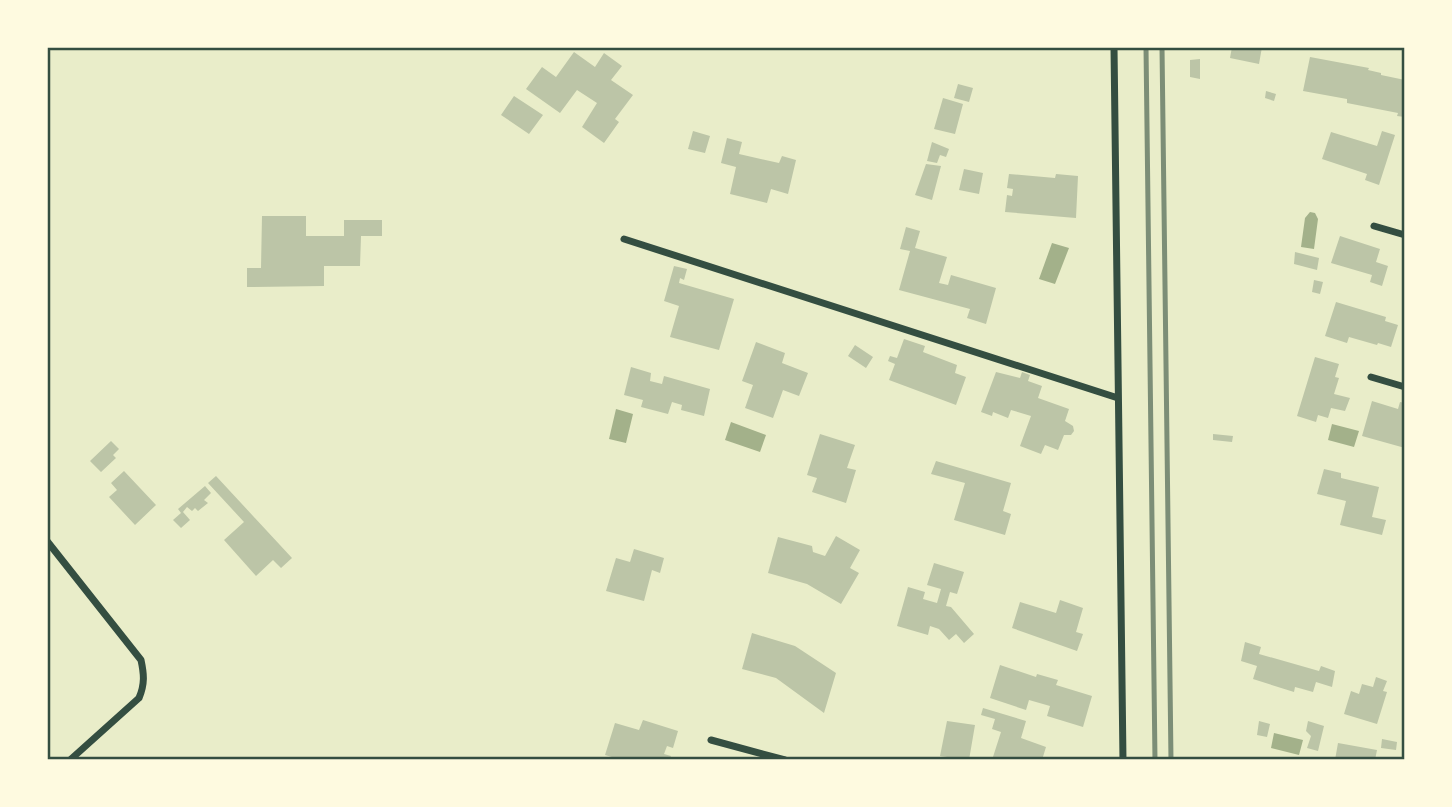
<svg xmlns="http://www.w3.org/2000/svg" width="1452" height="807" font-family="Jost,sans-serif">
<style>
.water{fill:#a3b18a}
.building{fill:#bcc5a7}
.lines{fill:none;stroke-linecap:round;stroke-linejoin:round}
.minor{stroke:#344e41;stroke-width:7}
.rail{stroke:#7c8e77;stroke-width:5}
.neatline{fill:none;stroke:#344e41;stroke-width:2.5}
</style>
<rect width="100%" height="100%" fill="#e9edc9"/>
<!-- water -->
<path class="water" d="M 1310,212 L 1315,213 L 1318,219 L 1314,249 L 1301,247 L 1305,218 Z
M 1052,243 L 1069,248 L 1055,284 L 1039,279 Z
M 616,409 L 633,414 L 626,443 L 609,439 Z
M 731,422 L 766,435 L 760,452 L 725,440 Z
M 1332,424 L 1359,431 L 1354,447 L 1328,440 Z
M 1274,733 L 1303,740 L 1299,755 L 1271,748 Z"/>
<!-- building -->
<path class="building" d="M 1232,47 L 1262,47 L 1259,64 L 1230,58 Z
M 574,52 L 595,67 L 604,53 L 622,66 L 611,80 L 633,95 L 615,119 L 619,122 L 604,143 L 582,127 L 597,103 L 577,90 L 560,113 L 526,89 L 542,67 L 556,77 Z
M 1310,57 L 1369,68 L 1368,70 L 1381,73 L 1381,75 L 1405,80 L 1405,117 L 1397,116 L 1398,113 L 1347,103 L 1347,99 L 1303,91 Z
M 1200,59 L 1200,79 L 1190,77 L 1190,60 Z
M 958,84 L 973,88 L 969,102 L 954,98 Z
M 1266,91 L 1276,94 L 1274,101 L 1265,98 Z
M 514,96 L 543,115 L 529,134 L 501,115 Z
M 943,98 L 963,104 L 955,134 L 934,129 Z
M 693,131 L 710,136 L 705,153 L 688,149 Z
M 1382,131 L 1395,135 L 1379,185 L 1365,180 L 1367,174 L 1322,159 L 1331,132 L 1377,146 Z
M 727,138 L 742,142 L 739,154 L 779,163 L 782,156 L 796,160 L 788,194 L 771,189 L 767,203 L 730,194 L 736,167 L 721,163 Z
M 932,142 L 949,149 L 946,157 L 940,155 L 937,163 L 927,161 Z
M 926,164 L 941,166 L 932,200 L 915,195 Z
M 964,169 L 983,173 L 979,194 L 959,190 Z
M 1009,174 L 1055,178 L 1056,174 L 1078,176 L 1076,218 L 1005,212 L 1007,195 L 1012,196 L 1013,189 L 1007,188 Z
M 262,216 L 306,216 L 306,236 L 344,236 L 344,220 L 382,220 L 382,236 L 361,236 L 360,266 L 324,266 L 324,286 L 247,287 L 247,268 L 261,268 Z
M 906,227 L 920,231 L 915,248 L 947,257 L 939,283 L 948,285 L 951,275 L 996,288 L 986,324 L 967,318 L 970,309 L 899,290 L 910,251 L 900,249 Z
M 1340,236 L 1380,249 L 1376,262 L 1388,266 L 1382,286 L 1370,282 L 1372,275 L 1331,263 Z
M 1295,252 L 1319,258 L 1317,270 L 1294,264 Z
M 674,266 L 687,269 L 684,280 L 680,278 L 679,283 L 734,299 L 719,350 L 670,337 L 679,306 L 664,301 Z
M 1314,280 L 1323,282 L 1320,294 L 1312,292 Z
M 1336,302 L 1386,317 L 1385,321 L 1398,325 L 1391,347 L 1378,343 L 1377,345 L 1349,337 L 1347,343 L 1325,336 Z
M 904,339 L 925,346 L 923,352 L 957,365 L 955,373 L 966,377 L 956,405 L 889,380 L 895,364 L 888,361 L 890,356 L 897,358 Z
M 756,342 L 785,353 L 782,363 L 808,373 L 799,396 L 783,390 L 773,418 L 745,408 L 753,385 L 742,381 Z
M 855,345 L 873,357 L 866,368 L 848,356 Z
M 1315,357 L 1339,364 L 1335,377 L 1339,378 L 1334,394 L 1350,398 L 1345,411 L 1331,408 L 1328,418 L 1318,415 L 1316,422 L 1297,416 Z
M 631,367 L 651,373 L 650,381 L 662,384 L 664,376 L 710,389 L 704,416 L 681,410 L 682,405 L 672,402 L 668,414 L 641,407 L 643,400 L 624,395 Z
M 996,372 L 1020,378 L 1022,372 L 1030,375 L 1028,381 L 1042,386 L 1038,398 L 1069,409 L 1065,421 L 1073,426 L 1074,431 L 1071,435 L 1064,435 L 1058,450 L 1045,445 L 1041,454 L 1020,446 L 1031,416 L 1011,410 L 1008,418 L 993,412 L 992,416 L 981,412 Z
M 1372,401 L 1398,409 L 1400,402 L 1405,403 L 1405,448 L 1362,436 Z
M 820,434 L 855,445 L 847,468 L 856,470 L 846,503 L 812,492 L 817,478 L 807,475 Z
M 1213,434 L 1233,436 L 1232,442 L 1213,440 Z
M 111,441 L 119,449 L 113,455 L 116,458 L 101,472 L 90,461 Z
M 936,461 L 1011,483 L 1003,511 L 1011,514 L 1005,535 L 954,520 L 965,483 L 931,474 Z
M 1324,469 L 1341,473 L 1341,478 L 1379,487 L 1372,517 L 1386,520 L 1382,535 L 1340,525 L 1346,501 L 1317,494 Z
M 124,471 L 156,505 L 135,525 L 109,497 L 117,490 L 111,483 Z
M 216,476 L 292,558 L 281,568 L 273,560 L 256,576 L 224,540 L 244,522 L 208,483 Z
M 205,486 L 211,493 L 204,500 L 208,503 L 198,511 L 195,508 L 192,511 L 187,507 L 183,512 L 190,520 L 181,528 L 173,520 L 181,513 L 178,509 Z
M 836,536 L 860,550 L 850,568 L 859,573 L 841,604 L 807,584 L 768,573 L 778,537 L 812,546 L 813,552 L 825,556 Z
M 634,549 L 664,558 L 660,573 L 652,570 L 644,601 L 606,591 L 616,558 L 630,562 Z
M 934,563 L 964,572 L 957,594 L 950,592 L 946,606 L 951,607 L 974,634 L 964,643 L 956,634 L 949,640 L 939,629 L 930,626 L 928,635 L 897,626 L 908,587 L 925,592 L 923,599 L 937,603 L 941,589 L 927,585 Z
M 1060,600 L 1083,608 L 1076,632 L 1083,634 L 1077,651 L 1012,628 L 1020,602 L 1056,613 Z
M 752,633 L 795,646 L 836,673 L 824,713 L 776,678 L 742,669 Z
M 1245,642 L 1261,647 L 1259,654 L 1319,671 L 1321,666 L 1335,671 L 1332,687 L 1316,682 L 1313,692 L 1295,687 L 1294,692 L 1253,679 L 1257,666 L 1241,661 Z
M 1000,665 L 1036,677 L 1037,674 L 1058,680 L 1056,685 L 1092,696 L 1083,727 L 1047,716 L 1050,706 L 1029,700 L 1026,710 L 990,698 Z
M 1376,677 L 1387,681 L 1383,691 L 1387,692 L 1377,724 L 1344,714 L 1351,691 L 1359,694 L 1362,684 L 1373,687 Z
M 983,708 L 1026,721 L 1021,738 L 1046,747 L 1042,760 L 992,760 L 1001,732 L 992,729 L 995,719 L 981,715 Z
M 643,720 L 678,731 L 673,748 L 667,746 L 664,754 L 671,756 L 669,760 L 622,760 L 605,755 L 615,723 L 639,730 Z
M 947,721 L 975,725 L 969,760 L 940,756 Z
M 1259,721 L 1270,724 L 1267,737 L 1257,735 Z
M 1308,721 L 1324,726 L 1318,751 L 1307,748 L 1311,736 L 1306,731 Z
M 1382,739 L 1397,742 L 1396,750 L 1381,748 Z
M 1338,743 L 1377,750 L 1375,760 L 1335,760 Z"/>
<g class="lines">
<!-- minor -->
<path class="minor" d="M 1114,47 L 1123,760
M 1374,226 L 1405,235
M 624,239 L 1118,398
M 1371,377 L 1405,387
M 47,541 L 141,660 C 144,674 145,684 139,698 L 70,760
M 711,740 L 785,760"/>
<!-- rail -->
<path class="rail" d="M 1146,47 L 1155,760
M 1162,47 L 1171,760"/>
</g>
<!-- border -->
<rect width="1452" height="807" fill="none" stroke="#fefae0" stroke-width="98"/>
<rect x="49" y="49" width="1354" height="709" class="neatline"/>
</svg>
